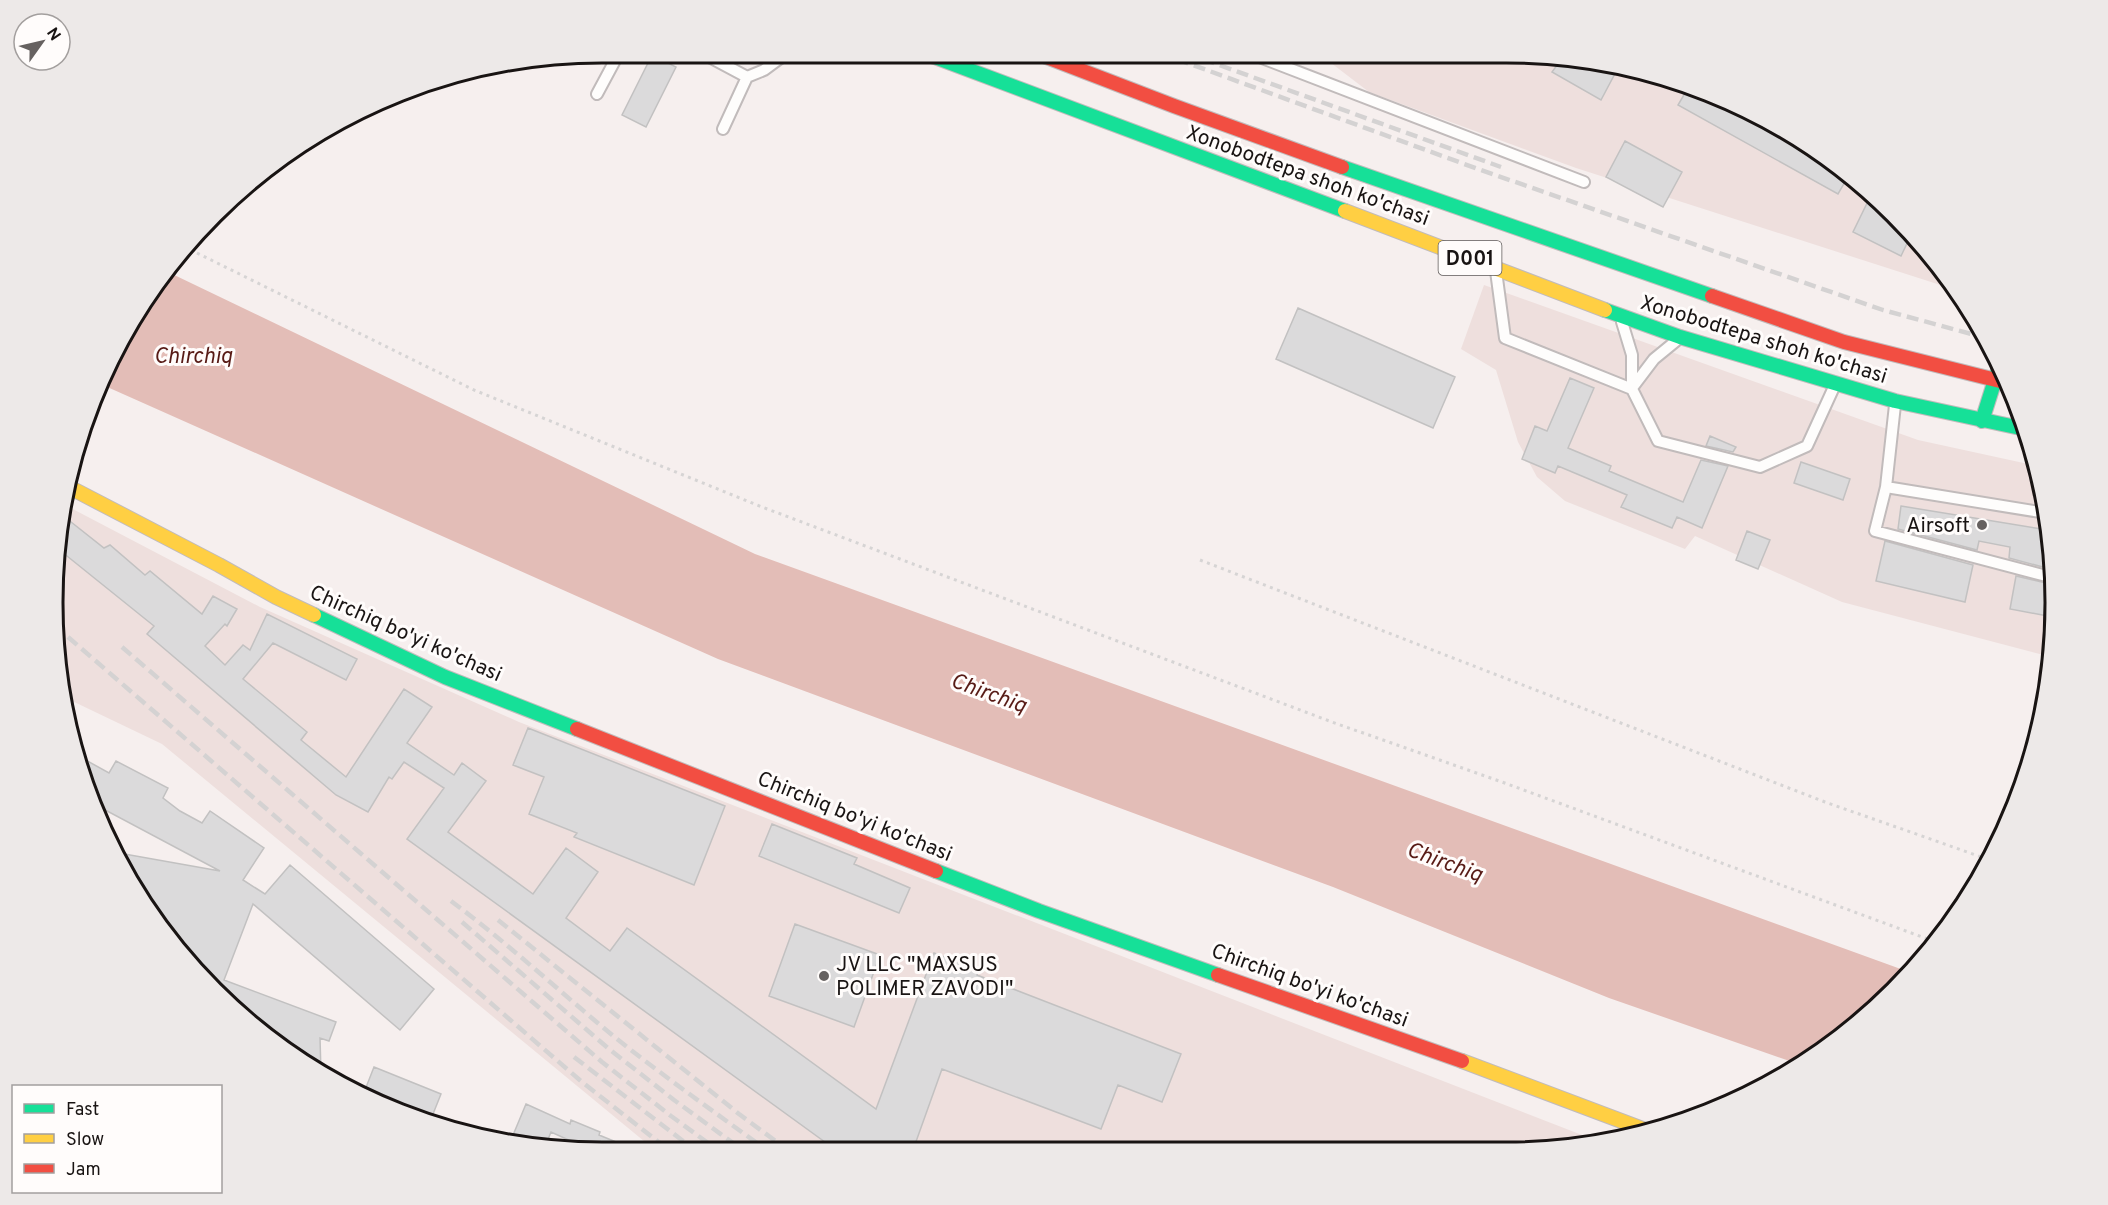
<svg xmlns="http://www.w3.org/2000/svg" width="2108" height="1205" font-family="Overpass,sans-serif">
<style>
.built{fill:#eedfdd}
.water{fill:#e3bdb7}
.building{fill:#dbdadb;stroke:#c2c1c1;stroke-width:1.5}
.lines{fill:none;stroke-linecap:round;stroke-linejoin:round}
.lane-casing{stroke:#c1bbbb;stroke-width:14}
.fast-casing{stroke:#c1bbbb;stroke-width:16}
.slow-casing{stroke:#c1bbbb;stroke-width:16}
.jam-casing{stroke:#c1bbbb;stroke-width:16}
.path{stroke:#d6d4d4;stroke-width:3;stroke-dasharray:3 4.5;stroke-linecap:butt}
.lane{stroke:#fefdfc;stroke-width:10}
.fast{stroke:#16e098;stroke-width:14}
.slow{stroke:#ffcf43;stroke-width:14}
.jam{stroke:#f24e42;stroke-width:14}
.rail{stroke:#d4d2d2;stroke-width:4.5;stroke-dasharray:12 6;stroke-linecap:butt}
.poi-dot{fill:#666160;stroke:#fffcfb;stroke-width:2}
.labels{text-anchor:middle;stroke-width:6;stroke-linejoin:round;paint-order:stroke}
.shield{fill:#fffcfb;stroke:#5e5a59;stroke-width:1.5}
.shield-label{font-size:20px;font-weight:bold;fill:#191413}
.street-label{font-size:21px;fill:#191413;stroke:#fffcfb}
.poi-label{font-size:21px;fill:#191413;stroke:#fffcfb;text-anchor:end}
.water-label{font-size:22px;font-style:italic;fill:#581b16;stroke:#fffcfb}
.rim{fill:none;stroke:#191413;stroke-width:3}
</style>
<rect width="100%" height="100%" fill="#f6efee"/>
<!-- built -->
<path class="built" d="M 1318,53 L 1541,54 L 1648,71 L 1781,126 L 1868,189 L 1942,268 L 1956,290 L 1576,168 L 1369,92 Z
M 1484,285 L 1918,440 L 2038,466 L 2054,567 L 2051,657 L 1842,602 L 1695,536 L 1685,549 L 1565,501 L 1537,477 L 1518,442 L 1496,370 L 1461,349 Z
M 67,506 L 260,607 L 519,722 L 1600,1142 L 1577,1148 L 656,1151 L 162,744 L 68,699 L 54,638 Z"/>
<!-- water -->
<path class="water" d="M 168,272 L 755,554 L 1909,972 L 1895,991 L 1811,1060 L 1801,1065 L 1609,998 L 1333,887 L 718,659 L 105,386 L 145,297 Z"/>
<!-- building -->
<path class="building" d="M 652,55 L 676,67 L 646,127 L 622,115 Z
M 1563,57 L 1619,66 L 1601,100 L 1552,72 Z
M 1688,88 L 1781,126 L 1849,175 L 1838,194 L 1678,105 Z
M 1625,141 L 1682,172 L 1663,207 L 1606,177 Z
M 1872,193 L 1911,235 L 1901,256 L 1853,232 Z
M 1298,308 L 1455,377 L 1433,428 L 1276,359 Z
M 1570,378 L 1594,388 L 1568,448 L 1611,466 L 1609,471 L 1683,502 L 1701,460 L 1728,466 L 1702,528 L 1677,517 L 1672,528 L 1621,507 L 1627,495 L 1558,466 L 1555,473 L 1522,459 L 1535,426 L 1547,431 Z
M 1710,436 L 1736,447 L 1733,452 L 1706,446 Z
M 1801,462 L 1850,479 L 1843,500 L 1794,483 Z
M 1901,506 L 2048,530 L 2054,570 L 2009,558 L 2010,547 L 1979,541 L 1977,550 L 1898,529 Z
M 66,518 L 104,548 L 110,545 L 145,575 L 150,571 L 202,614 L 213,596 L 237,609 L 227,626 L 225,624 L 205,646 L 225,665 L 243,645 L 250,650 L 267,614 L 357,659 L 346,680 L 273,643 L 243,679 L 307,732 L 301,740 L 346,777 L 404,689 L 432,707 L 407,743 L 454,775 L 462,763 L 486,781 L 448,832 L 533,894 L 566,848 L 598,872 L 566,918 L 610,951 L 627,928 L 876,1109 L 934,953 L 979,970 L 977,975 L 1181,1054 L 1162,1102 L 1118,1085 L 1101,1129 L 942,1069 L 913,1150 L 836,1150 L 407,839 L 444,788 L 404,762 L 392,779 L 389,777 L 368,812 L 336,795 L 147,634 L 154,626 L 62,552 Z
M 1747,531 L 1770,540 L 1758,569 L 1736,560 Z
M 1885,541 L 1973,565 L 1965,602 L 1876,581 Z
M 2016,576 L 2054,585 L 2053,617 L 2010,609 Z
M 528,728 L 725,806 L 694,885 L 574,837 L 577,833 L 529,814 L 544,777 L 513,765 Z
M 82,758 L 109,773 L 116,761 L 168,788 L 163,798 L 180,811 L 202,823 L 210,811 L 264,848 L 243,880 L 265,894 L 290,865 L 434,989 L 400,1030 L 253,904 L 224,980 L 336,1022 L 329,1041 L 320,1038 L 321,1073 L 189,965 L 119,853 L 220,871 L 92,803 Z
M 772,824 L 857,858 L 854,864 L 910,888 L 899,913 L 759,856 Z
M 795,924 L 880,955 L 854,1027 L 769,996 Z
M 374,1067 L 441,1094 L 429,1124 L 363,1095 Z
M 526,1104 L 570,1124 L 571,1120 L 600,1132 L 599,1135 L 638,1151 L 593,1151 L 551,1132 L 545,1147 L 511,1140 Z"/>
<g class="lines">
<defs>
<path id="lane" d="M 702,53 L 747,77 L 764,70 L 787,53
M 1249,53 L 1584,182
M 597,94 L 619,53
M 723,129 L 747,77
M 1496,271 L 1505,338 L 1632,389
M 1622,322 L 1632,355 L 1632,389 L 1658,441 L 1760,467 L 1807,446 L 1834,387
M 1632,388 L 1654,359 L 1676,341
M 1895,405 L 1886,487 L 1875,531 L 2054,578
M 1886,487 L 2046,513"/>
<path id="fast" d="M 924,53 L 1345,211
M 1342,167 L 1712,296
M 1605,310 L 1680,337 L 1895,401 L 2025,429
M 1982,421 L 2000,364
M 314,615 L 445,677 L 577,729
M 936,871 L 1039,911 L 1218,975"/>
<path id="slow" d="M 1345,211 L 1605,310
M 69,487 L 219,565 L 276,597 L 314,615
M 1462,1061 L 1648,1131"/>
<path id="jam" d="M 1036,53 L 1174,106 L 1342,167
M 1712,296 L 1844,342 L 2008,383
M 577,729 L 936,871
M 1218,975 L 1462,1061"/>
</defs>
<!-- lane casing -->
<use href="#lane" class="lane-casing"/>
<!-- fast casing -->
<use href="#fast" class="fast-casing"/>
<!-- slow casing -->
<use href="#slow" class="slow-casing"/>
<!-- jam casing -->
<use href="#jam" class="jam-casing"/>
<!-- path -->
<path class="path" d="M 197,253 L 474,390 L 762,507 L 1332,722 L 1502,782 L 1933,941
M 1200,560 L 1825,802 L 1990,860"/>
<!-- lane -->
<use href="#lane" class="lane"/>
<!-- fast -->
<use href="#fast" class="fast"/>
<!-- slow -->
<use href="#slow" class="slow"/>
<!-- jam -->
<use href="#jam" class="jam"/>
<!-- rail -->
<path class="rail" d="M 1160,53 L 1478,169 L 1883,310 L 1986,338
M 1186,53 L 1501,167
M 68,637 L 582,1082 L 670,1151
M 122,647 L 602,1062 L 671,1116 L 719,1151
M 451,901 C 509,944 561,993 617,1039 C 666,1078 717,1114 768,1151
M 498,920 L 739,1114 L 789,1151
M 462,922 L 609,1049 L 674,1100 L 744,1151
M 574,1057 L 696,1151"/>
</g>
<!-- markers -->
<g class="poi-dot">
<circle cx="1982" cy="525" r="6"/>
<circle cx="824" cy="976" r="6"/>
</g>
<g class="labels">
<!-- shield labels -->
<rect class="shield" x="1438.5" y="241" width="63" height="34" rx="4.5"/>
<g class="shield-label">
<text x="1470" y="265">D001</text>
</g>
<!-- street labels -->
<g class="street-label">
<text transform="translate(1308 175) rotate(20)" y="7">Xonobodtepa shoh ko'chasi</text>
<text transform="translate(1764 339) rotate(17)" y="7">Xonobodtepa shoh ko'chasi</text>
<text transform="translate(406 633) rotate(24)" y="7">Chirchiq bo'yi ko'chasi</text>
<text transform="translate(855 816) rotate(22)" y="7">Chirchiq bo'yi ko'chasi</text>
<text transform="translate(1310 985) rotate(20)" y="7">Chirchiq bo'yi ko'chasi</text>
</g>
<!-- poi labels -->
<g class="poi-label">
<text x="1970" y="532">Airsoft</text>
<text x="836" y="971" text-anchor="start">JV LLC "MAXSUS<tspan x="836" dy="24">POLIMER ZAVODI"</tspan></text>
</g>
<!-- water labels -->
<g class="water-label">
<text x="193" y="363">Chirchiq</text>
<text transform="translate(989 692) rotate(20)" y="8">Chirchiq</text>
<text transform="translate(1445 861) rotate(20)" y="8">Chirchiq</text>
</g>
</g>
<!-- crop -->
<path d="M0 0H2108V1205H0ZM602 63H1506A539 539 0 0 1 2045 602V603A539 539 0 0 1 1506 1142H602A539 539 0 0 1 63 603V602A539 539 0 0 1 602 63Z" fill="#ede9e8" fill-rule="evenodd"/>
<path class="rim" d="M602 63H1506A539 539 0 0 1 2045 602V603A539 539 0 0 1 1506 1142H602A539 539 0 0 1 63 603V602A539 539 0 0 1 602 63Z"/>
<!-- legend -->
<rect x="12" y="1085" width="210" height="108" fill="#fffcfb" stroke="#a39f9e" stroke-width="1.5"/>
<rect x="24" y="1104" width="30" height="9" fill="#16e098" stroke="#a39f9e" stroke-width="1.5"/>
<text x="66" y="1115" font-size="18" fill="#191413">Fast</text>
<rect x="24" y="1134" width="30" height="9" fill="#ffcf43" stroke="#a39f9e" stroke-width="1.5"/>
<text x="66" y="1145" font-size="18" fill="#191413">Slow</text>
<rect x="24" y="1164" width="30" height="9" fill="#f24e42" stroke="#a39f9e" stroke-width="1.5"/>
<text x="66" y="1175" font-size="18" fill="#191413">Jam</text>
<!-- north arrow -->
<g transform="translate(42 42) rotate(56)"><circle r="28" fill="#fffcfb" stroke="#a39f9e" stroke-width="1.5"/>
<path d="M0-4.5L10 22L0 15L-10 22Z" fill="#666160"/>
<text y="-9" font-size="16" font-weight="bold" text-anchor="middle" fill="#191413">N</text>
</g>
</svg>
